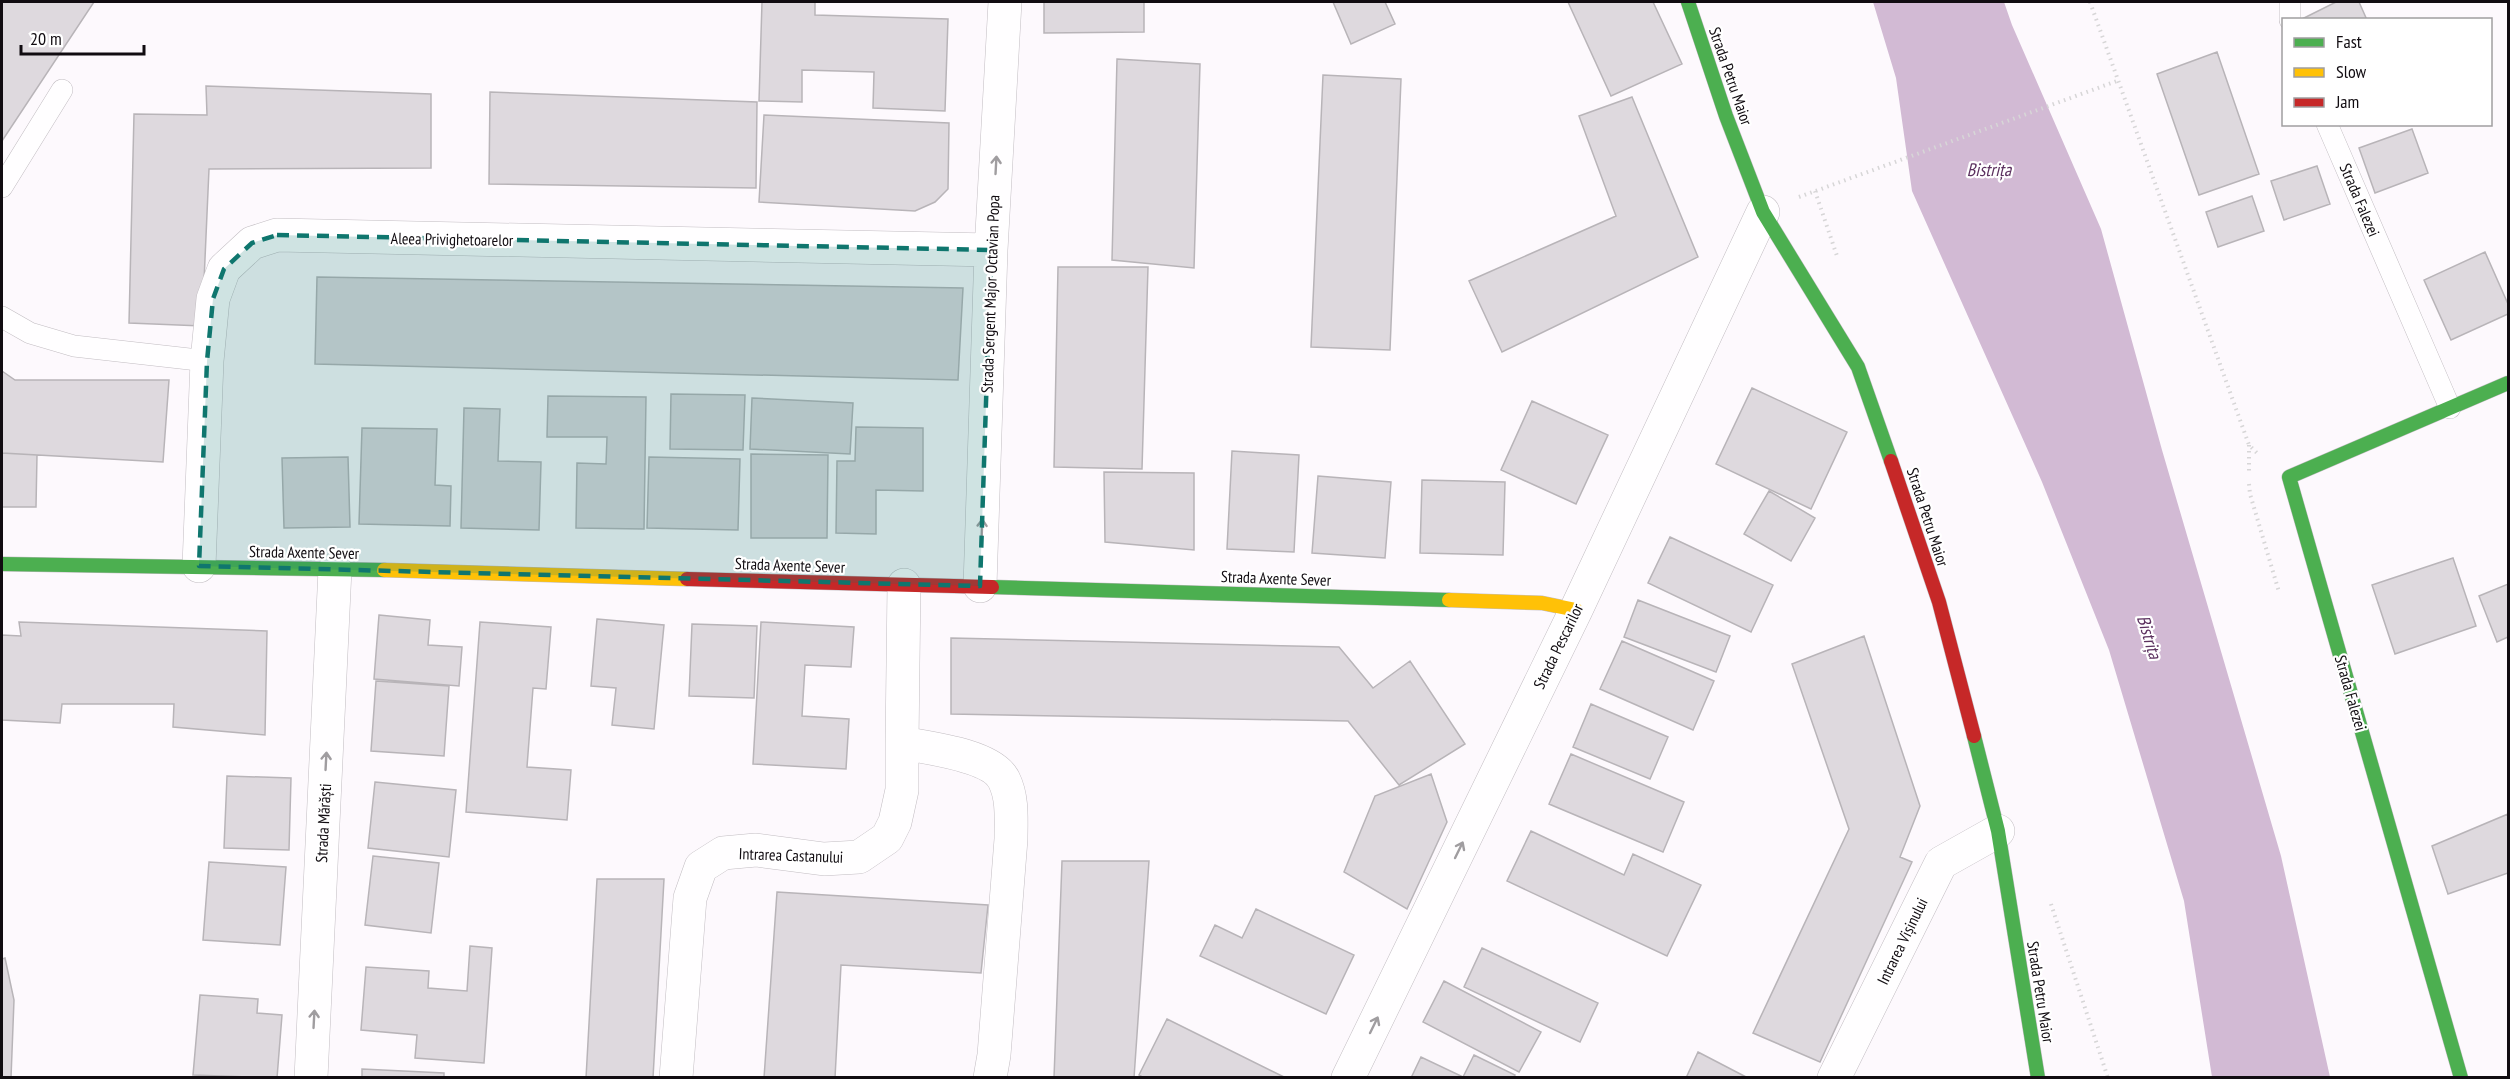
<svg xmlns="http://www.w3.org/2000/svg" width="2510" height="1079" font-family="'PT Sans Narrow',sans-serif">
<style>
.water{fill:#d2bad4}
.building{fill:#ded9de;stroke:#b8b4b8;stroke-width:1.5}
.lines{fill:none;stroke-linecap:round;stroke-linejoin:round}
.lane-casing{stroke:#c2bdc2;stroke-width:22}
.street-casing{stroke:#c2bdc2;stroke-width:34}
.fast-casing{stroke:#c2bdc2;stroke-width:15}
.slow-casing{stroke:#c2bdc2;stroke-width:15}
.jam-casing{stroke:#c2bdc2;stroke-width:15}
.path{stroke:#d7d6d7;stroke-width:4;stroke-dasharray:1.5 4.5;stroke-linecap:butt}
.lane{stroke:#fffeff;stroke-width:21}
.street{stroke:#fffeff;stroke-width:33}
.fast{stroke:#4caf50;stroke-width:14}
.slow{stroke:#ffc107;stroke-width:14}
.jam{stroke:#c62828;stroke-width:14}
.oneway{stroke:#a09da0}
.marked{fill:#0f766e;fill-opacity:0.2;stroke:#0f766e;stroke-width:4.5;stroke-dasharray:12 8;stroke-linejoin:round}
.labels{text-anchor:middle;stroke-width:4.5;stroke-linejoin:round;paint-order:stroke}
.street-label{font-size:16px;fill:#110c11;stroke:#fff}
.water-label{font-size:18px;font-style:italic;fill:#5c315f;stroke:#fff}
</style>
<rect width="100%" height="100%" fill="#fdf9fd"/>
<!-- water -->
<path class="water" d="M 1873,2 L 2004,2 L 2012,25 L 2101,229 L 2162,450 L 2281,856 L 2330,1077 L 2212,1077 L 2184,901 L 2109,650 L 2042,482 L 1912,191 L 1896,78 Z"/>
<!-- building -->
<path class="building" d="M 2,2 L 94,2 L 2,141 Z
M 762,2 L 815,2 L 815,15 L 948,19 L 945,111 L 873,108 L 874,72 L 802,70 L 802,102 L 759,101 Z
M 1044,2 L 1144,2 L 1144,32 L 1044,33 Z
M 1333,2 L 1385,2 L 1395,24 L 1351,44 Z
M 1568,2 L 1653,2 L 1682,64 L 1611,96 Z
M 2336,2 L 2359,2 L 2367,20 L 2300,20 Z
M 2217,52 L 2259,174 L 2199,195 L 2157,74 Z
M 1117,59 L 1200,64 L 1194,268 L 1112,260 Z
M 1323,75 L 1401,79 L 1390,350 L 1311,347 Z
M 206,86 L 431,94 L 431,168 L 209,169 L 202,326 L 129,323 L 134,114 L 207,115 Z
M 490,92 L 757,102 L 756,188 L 489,184 Z
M 1632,97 L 1698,257 L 1502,352 L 1469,281 L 1616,216 L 1579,116 Z
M 764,115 L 949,123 L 948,189 L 935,202 L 915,211 L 759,202 Z
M 2412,129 L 2428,173 L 2375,193 L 2359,148 Z
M 2317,166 L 2330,204 L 2284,220 L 2271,181 Z
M 2252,196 L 2264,231 L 2218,247 L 2206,212 Z
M 2485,252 L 2508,304 L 2508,314 L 2451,340 L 2424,280 Z
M 1058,267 L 1148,267 L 1142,469 L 1054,467 Z
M 317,277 L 963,288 L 958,380 L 315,364 Z
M 2,371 L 15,380 L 169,380 L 163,462 L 2,453 Z
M 1752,388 L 1847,432 L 1811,509 L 1716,464 Z
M 671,394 L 745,395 L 743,450 L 670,449 Z
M 548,396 L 646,397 L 644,529 L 576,528 L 577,463 L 606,464 L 607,437 L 547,437 Z
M 752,398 L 853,403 L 850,454 L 750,449 Z
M 1532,401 L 1608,435 L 1576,504 L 1501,470 Z
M 464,408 L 500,409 L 498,461 L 541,462 L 539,530 L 461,528 Z
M 856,427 L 923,428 L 923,491 L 876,490 L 876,534 L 836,533 L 837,461 L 855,461 Z
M 362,428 L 437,429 L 435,485 L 451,486 L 450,526 L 359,524 Z
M 1232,451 L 1299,455 L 1294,552 L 1227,549 Z
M 2,453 L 37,455 L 36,507 L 2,507 Z
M 751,454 L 828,455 L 827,538 L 751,538 Z
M 348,457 L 350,527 L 284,528 L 282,458 Z
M 649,457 L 740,459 L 738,530 L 647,528 Z
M 1104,472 L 1194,473 L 1194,550 L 1105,542 Z
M 1318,476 L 1391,482 L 1385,558 L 1312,553 Z
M 1422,480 L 1505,482 L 1503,555 L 1420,553 Z
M 1769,491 L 1815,518 L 1791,561 L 1744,534 Z
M 1670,537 L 1773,585 L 1751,632 L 1648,583 Z
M 2453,558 L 2476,626 L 2395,654 L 2372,585 Z
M 2508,584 L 2508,637 L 2497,642 L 2479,596 Z
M 1638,600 L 1730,636 L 1716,672 L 1624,637 Z
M 379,615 L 430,620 L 428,645 L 462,647 L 459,686 L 374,679 Z
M 597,619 L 664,625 L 654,729 L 612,725 L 616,688 L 591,686 Z
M 19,622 L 267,631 L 265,735 L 173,727 L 174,704 L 62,704 L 60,723 L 2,720 L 2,635 L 21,636 Z
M 480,622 L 551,627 L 546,689 L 533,688 L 527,767 L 571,770 L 567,820 L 466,812 Z
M 761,622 L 854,627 L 851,667 L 805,665 L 802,716 L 849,719 L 846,769 L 753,764 Z
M 692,624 L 757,626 L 754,698 L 689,696 Z
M 1864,636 L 1920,806 L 1900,857 L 1912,862 L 1820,1062 L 1753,1033 L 1849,829 L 1792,664 Z
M 951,638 L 1339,647 L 1373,688 L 1410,661 L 1465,744 L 1399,785 L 1348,721 L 951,714 Z
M 1622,641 L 1714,681 L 1693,730 L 1600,689 Z
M 376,681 L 449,686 L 444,756 L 371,751 Z
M 1591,704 L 1668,737 L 1650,779 L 1573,747 Z
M 1571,754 L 1684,802 L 1663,852 L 1549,804 Z
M 1431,774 L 1447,822 L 1407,909 L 1344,872 L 1375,796 Z
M 227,776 L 291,778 L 289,850 L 224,848 Z
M 375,782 L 456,790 L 449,857 L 368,848 Z
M 2508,814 L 2508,873 L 2448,894 L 2432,846 Z
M 1531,831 L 1624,875 L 1633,854 L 1701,885 L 1667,956 L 1507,881 Z
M 373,856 L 439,863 L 431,933 L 365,925 Z
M 1062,861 L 1149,861 L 1134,1078 L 1054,1078 Z
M 209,862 L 286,867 L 280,945 L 203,940 Z
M 597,879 L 664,879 L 653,1078 L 586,1078 Z
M 777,892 L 988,905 L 981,973 L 841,965 L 835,1078 L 764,1078 Z
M 1256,909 L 1354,955 L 1326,1014 L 1200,956 L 1215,925 L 1242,938 Z
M 470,946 L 492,948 L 484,1063 L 415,1058 L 417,1035 L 361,1030 L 366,967 L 429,971 L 428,988 L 467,991 Z
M 1482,948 L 1598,1003 L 1580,1042 L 1464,987 Z
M 5,958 L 14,1000 L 11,1078 L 2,1078 L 2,959 Z
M 1444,981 L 1541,1032 L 1519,1072 L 1423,1022 Z
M 200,995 L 258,999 L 257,1013 L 282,1015 L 277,1078 L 193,1075 Z
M 1167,1019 L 1286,1078 L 1144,1078 L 1139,1075 Z
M 1698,1052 L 1748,1078 L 1686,1078 Z
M 1474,1055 L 1515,1075 L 1513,1078 L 1411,1078 L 1421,1057 L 1463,1077 Z
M 362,1069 L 444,1073 L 444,1078 L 362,1078 Z"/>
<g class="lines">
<defs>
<path id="lane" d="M 2290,2 L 2290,20
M 2327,124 L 2450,408
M 2,187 L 62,90
M 2,317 L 30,333 L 74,346 L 207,361"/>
<path id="street" d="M 199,566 L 207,361 L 213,299 L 224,269 L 252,243 L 277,235 L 991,250
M 904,585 L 902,743 C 928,748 992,755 1004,780 C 1013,798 1011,820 1011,839 L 994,1055 L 990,1078
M 980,586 L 991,250 L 1005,2
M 311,1078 L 335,569
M 676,1078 L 690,898 L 701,867 L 723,853 L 756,850 L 824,859 L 859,857 L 887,838 L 895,822 L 902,790 L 902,743
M 1348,1078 L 1576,610 L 1763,212
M 1834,1078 L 1941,863 L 1998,831"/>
<path id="fast" d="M 1688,2 L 1726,116 L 1763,212 L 1858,367 L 1891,461
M 2,564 L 384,570
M 992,587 L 1449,600
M 1974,736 L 1998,831 L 2038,1078
M 2461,1078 L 2289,477 L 2508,383"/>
<path id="slow" d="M 384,570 L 687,579
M 1449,600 L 1542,603 L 1576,610"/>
<path id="jam" d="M 1891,461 L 1939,602 L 1974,736
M 687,579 L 992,587"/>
</defs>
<!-- lane casing -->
<use href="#lane" class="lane-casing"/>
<!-- street casing -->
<use href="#street" class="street-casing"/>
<!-- fast casing -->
<use href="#fast" class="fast-casing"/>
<!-- slow casing -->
<use href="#slow" class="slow-casing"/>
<!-- jam casing -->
<use href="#jam" class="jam-casing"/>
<!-- path -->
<path class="path" d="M 2090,2 L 2249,445 L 2259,455
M 1815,191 L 1837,256
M 1799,197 L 2117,81
M 2249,445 L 2249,473
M 2249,484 L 2250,494 L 2279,592
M 2051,904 L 2108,1078"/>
<!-- lane -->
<use href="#lane" class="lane"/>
<!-- street -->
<use href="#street" class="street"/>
<!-- fast -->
<use href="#fast" class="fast"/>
<!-- slow -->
<use href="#slow" class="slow"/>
<!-- jam -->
<use href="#jam" class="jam"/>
</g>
<!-- one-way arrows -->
<defs><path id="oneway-shaft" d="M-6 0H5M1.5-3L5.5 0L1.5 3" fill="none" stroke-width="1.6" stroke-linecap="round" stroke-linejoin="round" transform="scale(1.5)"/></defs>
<g class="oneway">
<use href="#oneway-shaft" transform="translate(996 165) rotate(-87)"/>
<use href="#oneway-shaft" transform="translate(982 528) rotate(-88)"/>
<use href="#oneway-shaft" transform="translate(326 761) rotate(-87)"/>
<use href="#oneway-shaft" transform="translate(1459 850) rotate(-64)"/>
<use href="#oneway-shaft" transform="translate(314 1019) rotate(-87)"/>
<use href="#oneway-shaft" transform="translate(1374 1025) rotate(-64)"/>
</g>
<!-- marked area -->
<path class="marked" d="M 277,235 L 991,250 L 980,586 L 199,566 L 207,361 L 213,299 L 224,269 L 252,243 Z"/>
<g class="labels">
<!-- street labels -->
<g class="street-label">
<text transform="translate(1731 76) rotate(71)" y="6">Strada Petru Maior</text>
<text transform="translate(2360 200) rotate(67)" y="6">Strada Falezei</text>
<text transform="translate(452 239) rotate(1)" y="6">Aleea Privighetoarelor</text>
<text transform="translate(990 294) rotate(-88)" y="6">Strada Sergent Major Octavian Popa</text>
<text transform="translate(1928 517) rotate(72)" y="6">Strada Petru Maior</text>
<text transform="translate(304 552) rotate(1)" y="6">Strada Axente Sever</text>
<text transform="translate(790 565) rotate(2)" y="6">Strada Axente Sever</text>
<text transform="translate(1276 578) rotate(2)" y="6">Strada Axente Sever</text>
<text transform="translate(1558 646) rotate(-64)" y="6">Strada Pescarilor</text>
<text transform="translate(2351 693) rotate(74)" y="6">Strada Falezei</text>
<text transform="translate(323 823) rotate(-87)" y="6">Strada Mărăști</text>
<text transform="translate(791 855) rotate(2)" y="6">Intrarea Castanului</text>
<text transform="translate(1902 941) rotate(-64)" y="6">Intrarea Vișinului</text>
<text transform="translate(2041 992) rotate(81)" y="6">Strada Petru Maior</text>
</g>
<!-- water labels -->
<g class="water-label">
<text x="1989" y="176">Bistrița</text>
<text transform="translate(2149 637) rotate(73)" y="6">Bistrița</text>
</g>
</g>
<!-- border -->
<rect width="2510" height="1079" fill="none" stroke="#110c11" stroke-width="6"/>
<!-- legend -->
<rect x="2282" y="18" width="210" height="108" fill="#ffffff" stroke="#a09ea0" stroke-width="1.5"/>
<rect x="2294" y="38" width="30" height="9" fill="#4caf50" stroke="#a09ea0" stroke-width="1.5"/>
<text x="2336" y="48" font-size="18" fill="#110c11">Fast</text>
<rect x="2294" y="68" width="30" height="9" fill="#ffc107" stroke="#a09ea0" stroke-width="1.5"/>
<text x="2336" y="78" font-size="18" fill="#110c11">Slow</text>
<rect x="2294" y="98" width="30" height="9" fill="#c62828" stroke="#a09ea0" stroke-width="1.5"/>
<text x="2336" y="108" font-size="18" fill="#110c11">Jam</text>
<!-- scale -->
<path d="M21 45v9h123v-9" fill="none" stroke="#110c11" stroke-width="3"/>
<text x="30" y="45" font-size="18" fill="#110c11" stroke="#ffffff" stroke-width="4.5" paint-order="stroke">20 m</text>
</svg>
